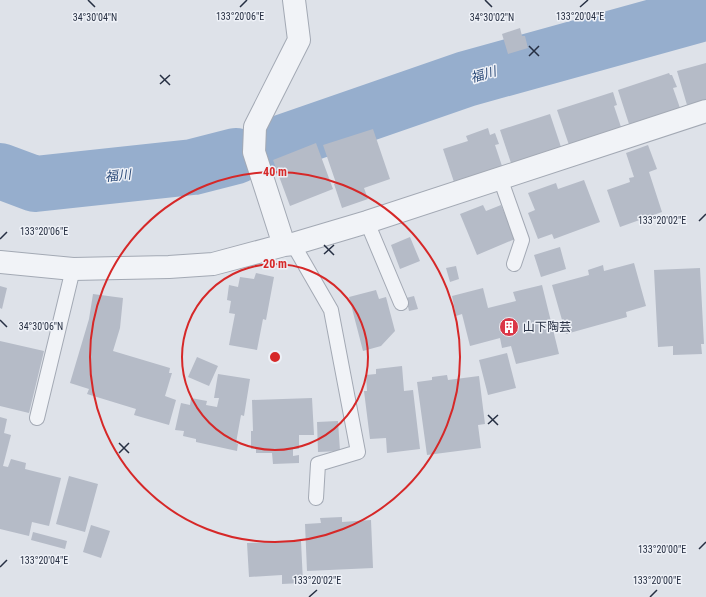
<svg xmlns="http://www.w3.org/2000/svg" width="706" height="597" font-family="'Roboto Condensed','Noto Sans JP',sans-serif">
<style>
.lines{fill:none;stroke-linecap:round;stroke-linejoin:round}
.river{stroke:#96aecd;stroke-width:56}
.building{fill:#b5bbc7}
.lane-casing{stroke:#a3a9b4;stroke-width:16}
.street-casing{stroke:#a3a9b4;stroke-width:24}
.lane{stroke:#f1f3f7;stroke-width:14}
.street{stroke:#f1f3f7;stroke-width:22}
.ticks{fill:none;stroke:#262f42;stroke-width:1.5}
.ring{fill:none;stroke:#d62828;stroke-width:2}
.labels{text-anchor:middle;stroke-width:3;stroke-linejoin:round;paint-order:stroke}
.poi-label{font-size:12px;fill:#262f42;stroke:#eef1f7;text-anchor:start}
.water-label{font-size:13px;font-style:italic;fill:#2c4b79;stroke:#eef1f7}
.ticks-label{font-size:10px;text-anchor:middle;fill:#262f42;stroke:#eef1f7;stroke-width:3;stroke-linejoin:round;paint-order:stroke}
.centre{fill:#d62828;stroke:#eef1f7;stroke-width:2}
.ring-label{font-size:12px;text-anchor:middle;font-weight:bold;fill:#d62828;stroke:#eef1f7;stroke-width:3;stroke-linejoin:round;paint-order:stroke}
</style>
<rect width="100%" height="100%" fill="#dee2e9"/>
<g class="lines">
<!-- river -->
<path class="river" d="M 264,149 L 466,79 L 697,15 L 706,11
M 0,171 L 35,184 L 193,167 L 236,156"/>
</g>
<!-- building -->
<path class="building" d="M 520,28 L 522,36 L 525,36 L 528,48 L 508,54 L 502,34 Z
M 706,63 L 706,100 L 687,105 L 677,71 Z
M 669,73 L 670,75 L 672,75 L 677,87 L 673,88 L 680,108 L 629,124 L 618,90 Z
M 613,92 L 617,105 L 614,106 L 621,127 L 569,145 L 557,110 Z
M 550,114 L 561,147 L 511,163 L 500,130 Z
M 488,128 L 490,135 L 495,133 L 499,144 L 495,145 L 502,166 L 454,182 L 443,149 L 468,141 L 466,136 Z
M 373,129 L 390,179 L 364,188 L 368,199 L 342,208 L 334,184 L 336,183 L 323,145 Z
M 316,143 L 333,189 L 290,206 L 273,160 Z
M 648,145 L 657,169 L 649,172 L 662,212 L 620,227 L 607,190 L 630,182 L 629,178 L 634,177 L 626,153 Z
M 584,180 L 600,222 L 554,239 L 552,234 L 538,239 L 528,213 L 535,210 L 528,193 L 556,183 L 558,189 Z
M 483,205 L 486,211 L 501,205 L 515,239 L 477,255 L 460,214 Z
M 410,237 L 420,261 L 400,269 L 391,245 Z
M 560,247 L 566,269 L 541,277 L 534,255 Z
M 634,263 L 646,306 L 626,312 L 627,317 L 566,334 L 552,285 L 589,275 L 588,270 L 603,265 L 604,271 Z
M 456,266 L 459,279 L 450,282 L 446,268 Z
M 700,268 L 704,344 L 701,344 L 702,354 L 673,355 L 673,346 L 658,347 L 654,270 Z
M 256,273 L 274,277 L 266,320 L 263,319 L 257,350 L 229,345 L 235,314 L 229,313 L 231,301 L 227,300 L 229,285 L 238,287 L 240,277 L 254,279 Z
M 542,285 L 559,354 L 516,364 L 511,346 L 502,348 L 500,338 L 470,346 L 462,314 L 456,316 L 452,296 L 483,288 L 488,308 L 516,301 L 513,292 Z
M 0,286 L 7,288 L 2,309 L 0,308 Z
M 376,290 L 379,299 L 386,297 L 395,331 L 381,346 L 363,351 L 349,297 Z
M 93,294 L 123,298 L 120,328 L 113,351 L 170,368 L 169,373 L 172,373 L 165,396 L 176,400 L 169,425 L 134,415 L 136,409 L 87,394 L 89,389 L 70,383 L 89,319 Z
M 414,296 L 418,309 L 409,311 L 406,298 Z
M 0,341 L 44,351 L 29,413 L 0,406 Z
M 507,353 L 516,388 L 488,395 L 479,360 Z
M 197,357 L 218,366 L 209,386 L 188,377 Z
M 402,366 L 404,391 L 413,390 L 420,449 L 387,453 L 386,438 L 370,439 L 364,391 L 367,391 L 366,375 L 376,374 L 376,369 Z
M 218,374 L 250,379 L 244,416 L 241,415 L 236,443 L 238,444 L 237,451 L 196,442 L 196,439 L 183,436 L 184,431 L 175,430 L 181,403 L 190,405 L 191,398 L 207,401 L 206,405 L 217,407 L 219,398 L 214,398 Z
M 447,375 L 448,380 L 479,376 L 485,424 L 478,425 L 481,448 L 427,455 L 417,382 L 432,380 L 432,377 Z
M 312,398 L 314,435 L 299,435 L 299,449 L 293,449 L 293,456 L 299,455 L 299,463 L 273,464 L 272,453 L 256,453 L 256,449 L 251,449 L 251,431 L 253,431 L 252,400 Z
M 0,417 L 7,419 L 4,433 L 11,435 L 3,466 L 8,467 L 11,459 L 26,463 L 25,469 L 61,478 L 49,526 L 32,522 L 29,536 L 0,529 Z
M 338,421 L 340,451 L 318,452 L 317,422 Z
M 69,476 L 98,484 L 85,532 L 56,524 Z
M 342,517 L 342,522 L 371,520 L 373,568 L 307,571 L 305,524 L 321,523 L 320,518 Z
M 91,525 L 110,531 L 101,558 L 83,552 Z
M 33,532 L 67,541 L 65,549 L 31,540 Z
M 301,541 L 303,583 L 282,584 L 282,575 L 249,577 L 247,543 Z"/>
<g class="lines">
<defs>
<path id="lane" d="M 500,178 L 522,240 L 514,264
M 367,222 L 401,303
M 293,244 L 331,310 L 358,452 L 318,464 L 316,498
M 37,418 L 73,269"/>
<path id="street" d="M 284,245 L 293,244 L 367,222 L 706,111
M 0,262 L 73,269 L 169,267 L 213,264 L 284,245 L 254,152 L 255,127 L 299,40 L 294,0"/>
</defs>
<!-- lane casing -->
<use href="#lane" class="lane-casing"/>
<!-- street casing -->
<use href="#street" class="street-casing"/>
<!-- lane -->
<use href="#lane" class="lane"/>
<!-- street -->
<use href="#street" class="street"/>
</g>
<!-- ticks -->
<path class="ticks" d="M 88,0 L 95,7M 485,0 L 492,7M 240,7 L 247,0M 580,7 L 588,0M 529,46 L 539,56M 529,56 L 539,46M 160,75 L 170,85M 160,84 L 170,75M 699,221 L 706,214M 0,239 L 7,232M 324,245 L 334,255M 324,254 L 334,245M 0,320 L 7,327M 488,415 L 498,425M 488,424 L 498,415M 119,443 L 129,453M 119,453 L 129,443M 699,549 L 706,542M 0,567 L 7,560M 309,597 L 317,590M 650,597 L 657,590"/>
<!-- distance rings -->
<g class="ring">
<circle cx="275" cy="357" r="93"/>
<circle cx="275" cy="357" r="185"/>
</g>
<!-- icons -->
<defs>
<symbol id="building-disc" viewBox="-11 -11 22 22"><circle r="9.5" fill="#da3747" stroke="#eef1f7"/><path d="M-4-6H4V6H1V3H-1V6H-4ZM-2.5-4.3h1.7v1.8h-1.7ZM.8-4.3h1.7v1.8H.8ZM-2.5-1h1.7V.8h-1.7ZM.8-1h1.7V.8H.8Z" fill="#fff"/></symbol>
</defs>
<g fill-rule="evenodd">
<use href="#building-disc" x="498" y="316" width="22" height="22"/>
</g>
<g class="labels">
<!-- poi labels -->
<g class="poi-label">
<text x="523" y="331">山下陶芸</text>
</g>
<!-- water labels -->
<g class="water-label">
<text transform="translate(483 74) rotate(-16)" y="5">福川</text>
<text transform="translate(118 175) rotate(-6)" y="5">福川</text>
</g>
</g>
<g class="ticks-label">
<text x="240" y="20">133°20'06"E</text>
<text x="580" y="20">133°20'04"E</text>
<text x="95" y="21">34°30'04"N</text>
<text x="492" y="21">34°30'02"N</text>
<text x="662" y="224">133°20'02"E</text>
<text x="44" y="235">133°20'06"E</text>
<text x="41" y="330">34°30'06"N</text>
<text x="662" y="553">133°20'00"E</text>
<text x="44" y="564">133°20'04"E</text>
<text x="317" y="584">133°20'02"E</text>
<text x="657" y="584">133°20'00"E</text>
</g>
<circle cx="275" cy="357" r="6" class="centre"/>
<g class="ring-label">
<text x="275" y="176">40 m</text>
<text x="275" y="268">20 m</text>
</g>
</svg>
